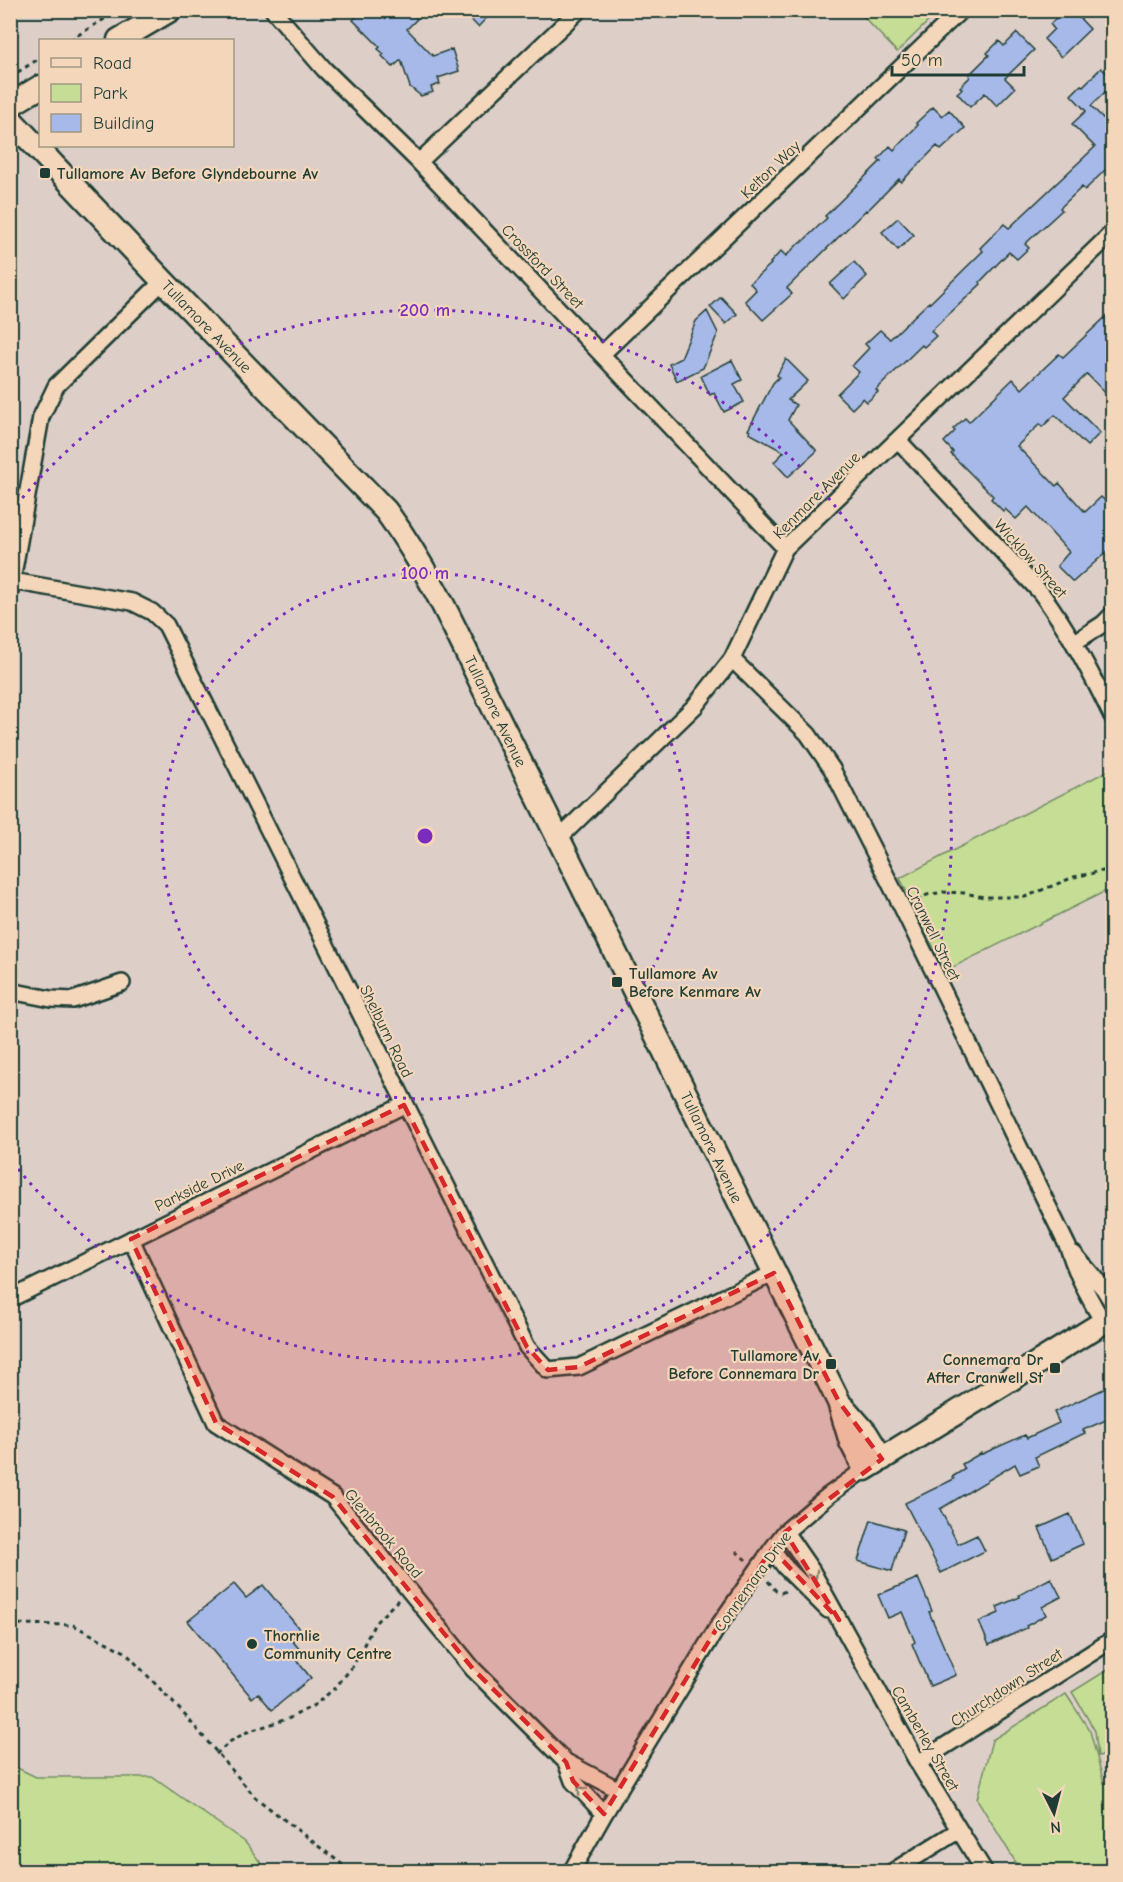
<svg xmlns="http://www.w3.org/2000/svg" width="1123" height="1882" font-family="'Comic Neue',sans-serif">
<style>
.green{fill:#c5dd94;stroke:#728d64;stroke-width:1.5}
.building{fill:#a7b9e8;stroke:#1f3d34;stroke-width:1.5}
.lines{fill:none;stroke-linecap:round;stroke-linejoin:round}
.street-casing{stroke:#1f3d34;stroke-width:20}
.secondary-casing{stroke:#1f3d34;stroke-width:27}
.path{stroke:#1f3d34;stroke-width:3;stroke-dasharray:4.5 4.5;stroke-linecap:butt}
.street{stroke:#f4d7ba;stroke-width:15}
.secondary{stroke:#f4d7ba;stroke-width:22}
.oneway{stroke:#7f8270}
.marked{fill:#d62828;fill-opacity:0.2;stroke:#d62828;stroke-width:4.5;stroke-dasharray:12 8;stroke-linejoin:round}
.ring{fill:none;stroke:#7b2cbf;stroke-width:3;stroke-dasharray:3 6}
.poi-dot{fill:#1f3d34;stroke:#f4d7ba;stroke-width:2}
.labels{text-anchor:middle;stroke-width:4.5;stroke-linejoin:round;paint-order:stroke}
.street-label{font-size:16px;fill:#1f3d34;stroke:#f4d7ba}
.poi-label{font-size:16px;font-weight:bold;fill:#1f3d34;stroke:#f4d7ba;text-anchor:start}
.centre{fill:#7b2cbf;stroke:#f4d7ba;stroke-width:3}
.ring-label{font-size:18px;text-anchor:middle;font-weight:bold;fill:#7b2cbf;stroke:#f4d7ba;stroke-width:4.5;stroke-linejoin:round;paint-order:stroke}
</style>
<rect width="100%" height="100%" fill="#ddcec8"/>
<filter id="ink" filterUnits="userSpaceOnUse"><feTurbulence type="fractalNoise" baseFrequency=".0167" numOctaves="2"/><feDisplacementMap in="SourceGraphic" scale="12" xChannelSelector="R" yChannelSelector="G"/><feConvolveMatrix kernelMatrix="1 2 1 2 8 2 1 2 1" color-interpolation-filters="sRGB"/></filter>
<g filter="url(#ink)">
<!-- green -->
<path class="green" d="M 858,11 L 939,11 L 897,52 Z
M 1111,769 L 1112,773 L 1112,888 L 945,971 L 900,878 Z
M 1112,1667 L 1112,1753 L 1098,1756 L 1095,1731 L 1072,1692 Z
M 1066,1694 L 1090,1731 L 1104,1783 L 1112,1781 L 1112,1871 L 1021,1871 L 977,1799 L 992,1740 Z
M 11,1765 L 36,1777 L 152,1777 L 245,1842 L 267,1871 L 11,1871 Z"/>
<!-- building -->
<path class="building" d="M 362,10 L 409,10 L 417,19 L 407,29 L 433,56 L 452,49 L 459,71 L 438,78 L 440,84 L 431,87 L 433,92 L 421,96 L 410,87 L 401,60 L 393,67 L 382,56 L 384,54 L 378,49 L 380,47 L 353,20 Z
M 462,10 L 494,10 L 478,27 Z
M 1064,10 L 1072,10 L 1090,29 L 1061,57 L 1044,39 L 1054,29 L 1050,24 Z
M 1017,33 L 1034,50 L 1005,78 L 1015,88 L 997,106 L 985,93 L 970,107 L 957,93 L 962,89 L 960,87 L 970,77 L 969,75 L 989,55 L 987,53 L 999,41 L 1004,46 Z
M 1101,68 L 1113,79 L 1113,84 L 1091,106 L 1113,128 L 1113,162 L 1085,190 L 1082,187 L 1060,208 L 1062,210 L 1025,244 L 1029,248 L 1017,259 L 1009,252 L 980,282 L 981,284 L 931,331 L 936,336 L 924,347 L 922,345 L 876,390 L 878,392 L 867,402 L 863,398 L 852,409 L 837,394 L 859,372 L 852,366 L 869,348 L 865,344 L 880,330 L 890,339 L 929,302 L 930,303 L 983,251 L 980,248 L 1004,224 L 1009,228 L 1095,147 L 1072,124 L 1086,111 L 1071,95 L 1081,85 L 1083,86 Z
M 933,107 L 942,116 L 949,110 L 965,128 L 941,150 L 937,146 L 901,182 L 899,179 L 867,211 L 866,210 L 787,288 L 792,294 L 763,320 L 745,301 L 756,290 L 750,283 L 771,264 L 770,263 L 781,251 L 786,256 L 800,242 L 801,243 L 827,218 L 825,216 L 881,161 L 878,159 L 890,146 L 894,150 L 918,125 L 916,123 Z
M 898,218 L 914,235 L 898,250 L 882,232 Z
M 854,262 L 867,276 L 844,299 L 830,284 Z
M 721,297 L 737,314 L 726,324 L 710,307 Z
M 1113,310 L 1113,401 L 1087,374 L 1064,397 L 1100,433 L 1087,446 L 1055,415 L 1042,427 L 1040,424 L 1017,446 L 1056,486 L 1059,483 L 1085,512 L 1101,497 L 1113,508 L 1113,546 L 1073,582 L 1057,566 L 1069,552 L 1028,507 L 1016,519 L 1005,509 L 1003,511 L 991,499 L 993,496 L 951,454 L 953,452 L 944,442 L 955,431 L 953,429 L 965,418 L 969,422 L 1013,379 L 1022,389 L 1059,354 L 1063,357 Z
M 707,311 L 718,333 L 703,368 L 677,381 L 669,364 L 681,358 L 696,321 Z
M 786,359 L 808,381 L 788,400 L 796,405 L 788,420 L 817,451 L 788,477 L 774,462 L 784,452 L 749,433 L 750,431 L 748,430 L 773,383 L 779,377 L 777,375 Z
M 732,360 L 742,380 L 734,384 L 744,402 L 724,412 L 714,393 L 710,395 L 701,376 Z
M 1108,1387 L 1113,1397 L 1113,1417 L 1083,1430 L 1085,1433 L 1035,1457 L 1039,1466 L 1020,1474 L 1015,1464 L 940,1509 L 958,1544 L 977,1535 L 985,1551 L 941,1573 L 905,1503 L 954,1479 L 952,1477 L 965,1469 L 962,1464 L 981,1453 L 982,1454 L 1025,1435 L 1027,1438 L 1059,1423 L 1054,1412 Z
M 1070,1514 L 1083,1544 L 1052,1558 L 1039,1528 Z
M 871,1520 L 904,1530 L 892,1571 L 858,1561 Z
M 918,1578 L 932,1611 L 929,1612 L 956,1675 L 930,1686 L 912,1644 L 915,1642 L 902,1612 L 888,1618 L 878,1595 Z
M 1051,1578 L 1061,1597 L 1042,1607 L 1046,1615 L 1026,1626 L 1027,1628 L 989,1645 L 979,1622 L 999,1613 L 997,1607 L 1020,1597 L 1019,1595 Z
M 234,1584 L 246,1598 L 263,1585 L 301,1631 L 291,1639 L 300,1650 L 293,1656 L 311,1678 L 272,1710 L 258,1693 L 252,1698 L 188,1621 Z"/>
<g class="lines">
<defs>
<path id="street" d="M 273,10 L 324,69 L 419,162 L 785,548
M 419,162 L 579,10
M 602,354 L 961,10
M 898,440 L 1041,593 C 1070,632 1091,673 1112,716
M 12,581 L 132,602 L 152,612 L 166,625 L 527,1347 L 548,1370 L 579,1367 L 774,1273
M 10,592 L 41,417 L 56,386 L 163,281
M 1075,642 L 1103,624 L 1112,615
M 732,659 L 808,734 L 832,769 L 902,907 L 1068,1247 C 1077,1275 1088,1298 1104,1323
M 559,838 L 695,706 L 732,659 L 785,548 L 1112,233
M 10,991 L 51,999 L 73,1000 L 122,983
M 131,1239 L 216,1423 L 333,1497 L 473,1669 L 566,1762 L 619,1790
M 1074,1254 L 1104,1289 L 1112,1302
M 10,1299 L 404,1105
M 785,1532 L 812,1571 L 918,1763 L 985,1872
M 772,1549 L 785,1567 L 828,1610
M 566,1762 L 573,1781 L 604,1814
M 918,1763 L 1112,1640
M 571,1872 L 604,1814 L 717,1628 L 772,1549 L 785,1532 L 829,1495 L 865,1469
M 892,1872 L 959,1830"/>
<path id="secondary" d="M 119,40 L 170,10
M 10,105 L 40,87
M 10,119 L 163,281 L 386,511 C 427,567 455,628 485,691 L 839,1402 L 851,1442 L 865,1469 L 1112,1317
M 844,1408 L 866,1433 L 882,1459"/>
</defs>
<!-- street casing -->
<use href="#street" class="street-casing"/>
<!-- secondary casing -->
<use href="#secondary" class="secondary-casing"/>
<!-- path -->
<path class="path" d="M 70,40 L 119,10
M 10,77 L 40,58
M 917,900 L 927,895 L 943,892 L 964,893 L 984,897 L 1025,897 L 1074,877 L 1112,869
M 736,1551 L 746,1560
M 768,1581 L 776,1591 L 781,1593 L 785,1591
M 10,1624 L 73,1625 L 125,1652 L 183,1713 L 256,1798 L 352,1872
M 216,1754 L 231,1741 L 247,1732 L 290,1718 L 316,1704 L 335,1688 L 353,1666 L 375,1623 L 398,1600"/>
<!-- street -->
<use href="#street" class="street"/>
<!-- secondary -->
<use href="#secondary" class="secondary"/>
</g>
<!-- one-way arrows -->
<defs><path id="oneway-chevron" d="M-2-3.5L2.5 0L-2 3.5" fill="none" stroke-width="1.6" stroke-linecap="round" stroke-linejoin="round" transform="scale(1.5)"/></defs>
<g class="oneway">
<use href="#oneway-chevron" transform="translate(814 1575) rotate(61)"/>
<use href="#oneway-chevron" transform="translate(581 1790) rotate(-133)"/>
</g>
</g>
<!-- marked area -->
<path class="marked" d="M 404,1105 L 527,1347 L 548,1370 L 579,1367 L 774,1273 L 839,1402 L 882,1459 L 785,1532 L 839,1620 L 772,1549 L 717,1628 L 604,1814 L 573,1781 L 566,1762 L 473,1669 L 333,1497 L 216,1423 L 131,1239 Z"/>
<!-- distance rings -->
<g class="ring">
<circle cx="425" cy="836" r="263"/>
<path d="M11 512A526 526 0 1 1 11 1160"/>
</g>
<!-- markers -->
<g class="poi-dot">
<rect x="39" y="167" width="12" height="12" rx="3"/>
<rect x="611" y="976" width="12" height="12" rx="3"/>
<rect x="825" y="1358" width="12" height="12" rx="3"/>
<rect x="1049" y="1362" width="12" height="12" rx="3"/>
<circle cx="252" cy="1644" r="6"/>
</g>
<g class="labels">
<!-- street labels -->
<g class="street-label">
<text transform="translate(770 169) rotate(-44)" y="6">Kelton Way</text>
<text transform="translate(543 266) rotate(46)" y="6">Crossford Street</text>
<text transform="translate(207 326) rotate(46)" y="6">Tullamore Avenue</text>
<text transform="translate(816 495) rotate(-45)" y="6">Kenmare Avenue</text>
<text transform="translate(1031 558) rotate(48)" y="6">Wicklow Street</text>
<text transform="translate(496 711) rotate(64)" y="6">Tullamore Avenue</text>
<text transform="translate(934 933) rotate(64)" y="6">Cranwell Street</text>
<text transform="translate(387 1031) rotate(64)" y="6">Shelburn Road</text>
<text transform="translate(712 1147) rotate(64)" y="6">Tullamore Avenue</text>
<text transform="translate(199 1185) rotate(-26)" y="6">Parkside Drive</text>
<text transform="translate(384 1533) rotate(50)" y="6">Glenbrook Road</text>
<text transform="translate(752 1581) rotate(-54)" y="6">Connemara Drive</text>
<text transform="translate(1006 1687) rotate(-33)" y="6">Churchdown Street</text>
<text transform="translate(926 1738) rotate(60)" y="6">Camberley Street</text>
</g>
<!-- poi labels -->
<g class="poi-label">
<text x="57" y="179">Tullamore Av Before Glyndebourne Av</text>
<text x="629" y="979">Tullamore Av<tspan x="629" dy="18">Before Kenmare Av</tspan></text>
<text x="819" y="1361" text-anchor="end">Tullamore Av<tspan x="819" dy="18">Before Connemara Dr</tspan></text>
<text x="1043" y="1365" text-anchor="end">Connemara Dr<tspan x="1043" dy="18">After Cranwell St</tspan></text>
<text x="264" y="1641">Thornlie<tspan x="264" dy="18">Community Centre</tspan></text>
</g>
</g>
<circle cx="425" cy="836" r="9" class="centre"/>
<g class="ring-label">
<text x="425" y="316">200 m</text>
<text x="425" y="579">100 m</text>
</g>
<!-- margin -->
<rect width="1123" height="1882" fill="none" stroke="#f4d7ba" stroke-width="36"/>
<rect x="18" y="18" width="1087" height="1846" fill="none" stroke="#1f3d34" stroke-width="2" filter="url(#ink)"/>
<!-- legend -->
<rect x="39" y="39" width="195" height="108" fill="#f4d7ba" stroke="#9f9984" stroke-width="1.5"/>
<rect x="51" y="58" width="30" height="9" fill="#f4d7ba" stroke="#9f9984" stroke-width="1.5"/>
<text x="93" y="69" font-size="18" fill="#1f3d34">Road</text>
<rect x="51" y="84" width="30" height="18" fill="#c5dd94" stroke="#9f9984" stroke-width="1.5"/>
<text x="93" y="99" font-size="18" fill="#1f3d34">Park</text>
<rect x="51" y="114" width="30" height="18" fill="#a7b9e8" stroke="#9f9984" stroke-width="1.5"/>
<text x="93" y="129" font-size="18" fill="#1f3d34">Building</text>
<!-- north arrow -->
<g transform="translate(1054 1813) rotate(174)" stroke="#f4d7ba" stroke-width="4.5" paint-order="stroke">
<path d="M0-4.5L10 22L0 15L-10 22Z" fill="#1f3d34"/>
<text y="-9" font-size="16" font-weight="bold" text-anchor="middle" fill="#1f3d34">N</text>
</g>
<!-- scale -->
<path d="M892 66v9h132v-9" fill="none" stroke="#1f3d34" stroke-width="3"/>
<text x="901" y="66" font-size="18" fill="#1f3d34" stroke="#f4d7ba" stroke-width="4.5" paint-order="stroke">50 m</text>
</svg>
